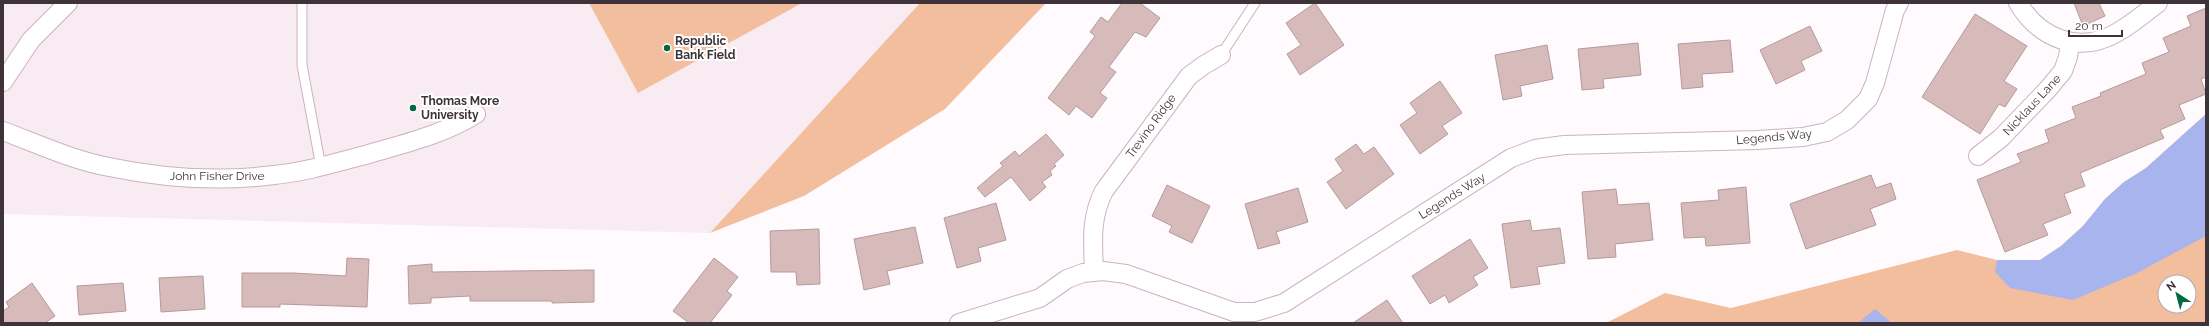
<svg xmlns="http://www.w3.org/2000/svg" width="2209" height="326" font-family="Raleway,sans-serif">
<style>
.built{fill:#f9ebf2}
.green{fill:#f3be9d;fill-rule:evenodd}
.water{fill:#a7b4ed}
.building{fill:#d7bbba;stroke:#b59a9a}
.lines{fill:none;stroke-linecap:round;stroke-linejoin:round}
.lane-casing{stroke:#cbb3c0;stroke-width:11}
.street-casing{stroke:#cbb3c0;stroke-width:20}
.lane{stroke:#fff;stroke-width:9}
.street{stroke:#fff;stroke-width:18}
.poi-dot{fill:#006a41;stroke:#fff;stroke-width:1.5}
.labels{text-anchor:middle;stroke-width:4;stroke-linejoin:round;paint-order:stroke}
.poi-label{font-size:12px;font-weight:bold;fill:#3d3339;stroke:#fff;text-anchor:start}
.street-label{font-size:12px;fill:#3d3339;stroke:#fff}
</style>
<rect width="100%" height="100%" fill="#fffafd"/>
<!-- built -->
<path class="built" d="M 3,3 L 920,3 L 710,233 L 3,214 Z"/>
<!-- green -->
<path class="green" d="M 589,3 L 802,3 L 638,93 Z
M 920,3 L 1046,3 L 945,109 L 804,196 L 710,233 Z
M 2206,114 L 2206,323 L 1606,323 L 1665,293 L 1731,308 L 1957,250 L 1997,260 L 2040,260 L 2061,246 L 2083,226 L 2105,199 L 2124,182 L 2146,168 ZM 2165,282 L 2189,282 L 2189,306 L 2165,306 Z"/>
<!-- water -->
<path class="water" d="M 2206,114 L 2206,236 L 2135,274 L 2073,300 L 2010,288 L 1995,272 L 1997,260 L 2040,260 L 2061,246 L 2083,226 L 2105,199 L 2124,182 L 2146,168 Z
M 1875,309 L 1892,323 L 1858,323 Z"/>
<!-- building -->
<path class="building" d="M 1122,3 L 1140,3 L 1160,18 L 1146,37 L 1135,32 L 1109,67 L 1116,72 L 1100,93 L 1107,98 L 1092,118 L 1076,106 L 1069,115 L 1048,98 L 1095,36 L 1090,32 L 1101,17 L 1108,22 Z
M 1315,3 L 1344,45 L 1300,75 L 1287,54 L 1301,45 L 1286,23 Z
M 2074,3 L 2099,3 L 2105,16 L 2083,26 Z
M 2206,8 L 2206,77 L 2201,79 L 2206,94 L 2179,105 L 2185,119 L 2160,130 L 2164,138 L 2080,173 L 2085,186 L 2064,194 L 2071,213 L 2043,224 L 2048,235 L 2005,252 L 1977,180 L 2021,162 L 2017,154 L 2049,142 L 2045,130 L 2076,118 L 2072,107 L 2101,96 L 2100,93 L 2146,74 L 2142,63 L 2169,52 L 2163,38 L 2191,26 L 2187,16 Z
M 1975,14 L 2027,46 L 2004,81 L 2017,89 L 2005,107 L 1999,104 L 1980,134 L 1922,97 Z
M 1810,26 L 1822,51 L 1801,61 L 1805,70 L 1776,84 L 1760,50 Z
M 1730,40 L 1733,72 L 1702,74 L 1703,87 L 1682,89 L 1678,44 Z
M 1638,43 L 1641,75 L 1603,79 L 1604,88 L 1582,90 L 1578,49 Z
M 1547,45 L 1553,79 L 1520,86 L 1522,96 L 1503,100 L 1495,55 Z
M 1440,81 L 1462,113 L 1442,126 L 1448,134 L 1420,154 L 1400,125 L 1417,113 L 1410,103 Z
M 1046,134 L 1064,155 L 1054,164 L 1056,166 L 1050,171 L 1052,175 L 1042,182 L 1046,187 L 1030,201 L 1011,177 L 985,197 L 977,188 L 1003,166 L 1000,163 L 1015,151 L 1019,156 Z
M 1356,144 L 1364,154 L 1374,147 L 1394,174 L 1346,209 L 1327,182 L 1343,171 L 1335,159 Z
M 1871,175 L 1876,188 L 1891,183 L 1896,199 L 1870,209 L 1876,225 L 1806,249 L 1790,204 Z
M 1167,185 L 1210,206 L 1192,243 L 1169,232 L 1172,226 L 1152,216 Z
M 1746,187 L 1750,243 L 1706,246 L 1705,237 L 1684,238 L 1681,203 L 1719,200 L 1718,190 Z
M 1298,188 L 1308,222 L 1276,232 L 1280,243 L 1258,249 L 1245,204 Z
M 1616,189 L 1618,205 L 1649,203 L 1653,240 L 1615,244 L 1616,257 L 1588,259 L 1582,192 Z
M 996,203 L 1006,240 L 978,248 L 981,261 L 957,268 L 944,218 Z
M 1530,220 L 1532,231 L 1560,228 L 1565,263 L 1537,267 L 1540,284 L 1511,288 L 1502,224 Z
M 915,227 L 923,263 L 887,271 L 890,284 L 864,290 L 854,239 Z
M 819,229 L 820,284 L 797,285 L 796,272 L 771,272 L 770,231 Z
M 1470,239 L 1488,268 L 1473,277 L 1478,285 L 1449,303 L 1445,295 L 1430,304 L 1412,276 Z
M 347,258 L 369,259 L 367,307 L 280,304 L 280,307 L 242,307 L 242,273 L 293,273 L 346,276 Z
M 714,258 L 738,277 L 727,291 L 732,295 L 710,323 L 689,323 L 673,311 Z
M 432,264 L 432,272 L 594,270 L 594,302 L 552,303 L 552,301 L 470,301 L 470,296 L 431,298 L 431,303 L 409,304 L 408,266 Z
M 203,276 L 205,309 L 161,312 L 159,278 Z
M 32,283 L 55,316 L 45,323 L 3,323 L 3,311 L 9,307 L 6,302 Z
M 123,283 L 126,311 L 79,315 L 77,286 Z
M 1387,300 L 1403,323 L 1353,323 Z"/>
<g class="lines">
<defs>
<path id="lane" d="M 302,3 L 302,65 L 321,167
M 1221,55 L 1255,3"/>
<path id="street" d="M 2018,3 C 2040,39 2079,55 2118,32 C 2132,24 2145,13 2158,3
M 3,82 L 31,40 L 68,3
M 3,131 C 38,144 72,160 109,167 C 162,178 220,182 274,175 C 306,172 338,162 369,154 C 406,143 442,135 476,114
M 1978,156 L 2001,138 L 2048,89 L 2063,71 L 2068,57 L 2070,43
M 1094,272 C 1093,243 1090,218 1104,191 L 1189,76 L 1204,65 L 1221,55
M 959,323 L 1040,298 L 1067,279 L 1083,273 L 1103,271 L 1126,274 L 1234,312 L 1255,312 L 1284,303 L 1511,158 L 1535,149 L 1564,145 L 1758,140 L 1803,137 L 1827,132 L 1847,120 L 1868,99 L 1875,83 L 1895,10 L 1899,3"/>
</defs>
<!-- lane casing -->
<use href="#lane" class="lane-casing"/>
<!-- street casing -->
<use href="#street" class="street-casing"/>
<!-- lane -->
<use href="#lane" class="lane"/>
<!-- street -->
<use href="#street" class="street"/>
</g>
<!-- markers -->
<g class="poi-dot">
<circle cx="667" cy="48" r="4"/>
<circle cx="413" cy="108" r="4"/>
</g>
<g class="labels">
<!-- poi labels -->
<g class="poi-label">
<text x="675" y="45">Republic<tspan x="675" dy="14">Bank Field</tspan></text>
<text x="421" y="105">Thomas More<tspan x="421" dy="14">University</tspan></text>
</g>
<!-- street labels -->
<g class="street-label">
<text transform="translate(2032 105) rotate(-47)" y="4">Nicklaus Lane</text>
<text transform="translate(1151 126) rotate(-54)" y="4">Trevino Ridge</text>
<text transform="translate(1774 137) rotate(-5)" y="4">Legends Way</text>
<text x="217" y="180">John Fisher Drive</text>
<text transform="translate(1452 196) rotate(-32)" y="4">Legends Way</text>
</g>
</g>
<!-- border -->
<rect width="2209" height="326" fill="none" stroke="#3d3339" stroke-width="8"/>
<!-- north arrow -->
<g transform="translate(2177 294) rotate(324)"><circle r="19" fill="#ffffff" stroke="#b1adb0"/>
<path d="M0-3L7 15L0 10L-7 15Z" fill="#006a41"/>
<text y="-6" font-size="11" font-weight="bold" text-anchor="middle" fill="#3d3339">N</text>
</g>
<!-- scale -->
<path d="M2069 30v6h53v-6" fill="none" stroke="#3d3339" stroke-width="2"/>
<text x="2075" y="30" font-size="12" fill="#3d3339" stroke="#ffffff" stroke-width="3" paint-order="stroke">20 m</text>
</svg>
